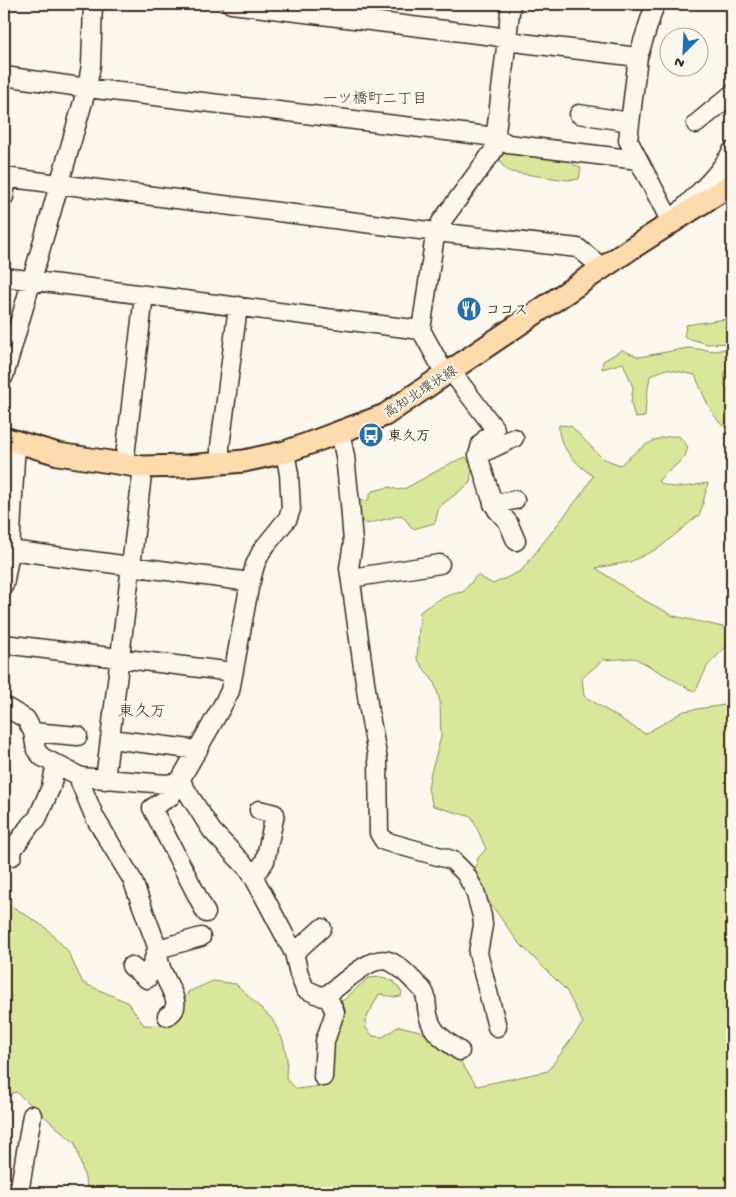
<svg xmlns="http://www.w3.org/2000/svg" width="736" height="1197" font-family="'Gochi Hand','Klee One',sans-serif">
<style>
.green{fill:#d8e79a;stroke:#8a885c}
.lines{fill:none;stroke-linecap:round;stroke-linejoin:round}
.minor-casing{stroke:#3b2a1e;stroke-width:21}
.major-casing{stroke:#3b2a1e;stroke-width:25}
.minor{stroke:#fbf7ec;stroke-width:18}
.major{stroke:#fedbac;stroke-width:21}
.labels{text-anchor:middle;stroke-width:4;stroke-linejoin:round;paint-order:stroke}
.poi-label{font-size:14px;font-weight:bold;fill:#3b2a1e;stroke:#fbf7ec;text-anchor:start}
.street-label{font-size:14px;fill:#3b2a1e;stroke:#fbf7ec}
.neighbourhood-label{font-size:15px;fill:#3b2a1e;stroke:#fbf7ec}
.quarter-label{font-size:16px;fill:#3b2a1e;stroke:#fbf7ec}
</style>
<rect width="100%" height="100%" fill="#fbf7ec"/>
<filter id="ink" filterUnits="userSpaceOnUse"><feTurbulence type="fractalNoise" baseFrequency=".02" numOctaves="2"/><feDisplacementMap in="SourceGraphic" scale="10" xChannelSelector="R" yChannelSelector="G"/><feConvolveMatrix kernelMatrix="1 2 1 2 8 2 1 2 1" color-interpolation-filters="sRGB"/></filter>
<g filter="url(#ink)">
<!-- green -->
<path class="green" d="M 503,150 L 559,156 L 581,168 L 579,179 L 567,180 L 510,172 L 502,165 L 499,155 Z
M 732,318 L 732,343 L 708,344 L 684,337 L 686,325 Z
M 732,347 L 732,365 L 725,371 L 725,386 L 732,395 L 732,432 C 713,423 703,394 695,375 L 666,369 L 650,376 C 648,390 645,403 645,417 L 635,418 L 631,403 L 633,387 L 623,363 L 602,369 L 603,361 L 622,350 L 639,357 L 688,348 L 716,351 Z
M 559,425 L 571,426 L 602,458 L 620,465 C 639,449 654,435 679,436 L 688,447 L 685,457 L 658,481 C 671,492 692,485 708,483 L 700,514 L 659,548 L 630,562 L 596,568 L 638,597 L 674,616 L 732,629 L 732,641 L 708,665 L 695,692 L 635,658 L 603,660 L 582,678 L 584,696 L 645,734 L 684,711 L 724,705 L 732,706 L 732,1193 L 89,1193 L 75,1143 L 16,1092 L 4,1096 L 4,901 L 46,928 L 67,950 L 83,983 L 127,1002 L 144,1025 C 178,1027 175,1020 188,992 L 213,981 L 236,984 L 272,1019 L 283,1040 L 287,1058 L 286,1079 L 297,1089 L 321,1086 L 326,1077 L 339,1004 L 368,978 L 382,977 L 393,981 L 402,992 L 401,996 L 395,997 L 379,994 L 365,1021 L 366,1028 L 373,1036 L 383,1037 L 399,1026 L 420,1031 L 458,1058 L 477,1086 L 548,1071 L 583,1023 L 566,990 L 518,942 L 487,899 L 474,874 L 478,858 L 486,849 L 472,817 L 433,806 L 428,789 L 430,776 L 441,737 L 440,701 L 434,682 L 417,659 L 420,612 C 433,602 446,594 463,592 L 477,575 L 493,584 L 521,571 L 583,492 L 593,476 C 577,464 557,447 559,425 Z
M 466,457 L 472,468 L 470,483 L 439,507 L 435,523 L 413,529 L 402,515 L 366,524 C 358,520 358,509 357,500 L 367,501 L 372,491 L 390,487 L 398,490 L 406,488 L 453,462 Z"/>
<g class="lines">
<defs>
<path id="minor" d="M 231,4 L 494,36 L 522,43 L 638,57
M 655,4 L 638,57 L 628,140 L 671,222 C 691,198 717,179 732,151
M 4,76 L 87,88 L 496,137 L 508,144 L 638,160
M 579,114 L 630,122
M 696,124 L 732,94
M 4,177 L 436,232 L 578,248 L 603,268
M 4,197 L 7,178
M 4,277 L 421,330
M 451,371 L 495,429 L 481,444 L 478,455 L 491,497 L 497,510 L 508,522 L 516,541
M 445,374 L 421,330 L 434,242 L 441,222 L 494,150 L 511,4
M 4,376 L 87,88 L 91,65 L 93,4
M 340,432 L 345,456 L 350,504 L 353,543 L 349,568 L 369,710 L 378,760 L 379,833 L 384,841 L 452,860 L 465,873 L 475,891 L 482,916 L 483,925 L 478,953 L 497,1027
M 478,455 L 514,438
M 220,464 L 220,447 L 238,306
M 124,465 L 144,295
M 493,504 L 515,500
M 10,550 L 250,582
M 351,578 L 440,564
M 4,585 L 10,552 L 15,459 L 17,443
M 4,644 L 233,672
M 4,706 L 26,719 L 33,732 L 36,750 L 42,757 L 81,777 L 166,784 L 181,782
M 33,732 L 78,736
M 111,739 L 198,750
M 81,777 L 80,782 L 95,818 L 132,879 L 158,949 L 201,937
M 105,780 L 143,467
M 181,782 L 212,831 L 251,872 L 294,953 L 299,974 L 305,989 L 323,997 C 341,988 371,950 393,963 C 404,969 413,981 422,989 C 427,995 426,1000 427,1008 C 430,1033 441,1037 460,1051
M 12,856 L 13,849 L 31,824 L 37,819 L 51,787 L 56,764
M 253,877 L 265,861 L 275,814 L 259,810
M 206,913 L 152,808 L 171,796 L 221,708 L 230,691 L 249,588 L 255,565 L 262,550 L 288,518 L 291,509 L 289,474 L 285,452
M 158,949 C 158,958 160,967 164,975 C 169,988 185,1007 167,1016
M 294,953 L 322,928
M 131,966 L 147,979 L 157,949
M 323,1077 L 325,1041 L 335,1012 L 327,995
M 19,1193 L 32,1115"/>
<path id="major" d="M 4,438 L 58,454 L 143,467 L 187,466 L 244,461 L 285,452 L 310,443 L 385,415 L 632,248 L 732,184"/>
</defs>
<!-- minor casing -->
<use href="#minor" class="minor-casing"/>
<!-- major casing -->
<use href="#major" class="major-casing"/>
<!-- minor -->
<use href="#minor" class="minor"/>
<!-- major -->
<use href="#major" class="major"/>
</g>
</g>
<!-- icons -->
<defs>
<symbol id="restaurant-disc" viewBox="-11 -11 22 22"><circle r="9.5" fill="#1f6fb2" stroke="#fbf7ec"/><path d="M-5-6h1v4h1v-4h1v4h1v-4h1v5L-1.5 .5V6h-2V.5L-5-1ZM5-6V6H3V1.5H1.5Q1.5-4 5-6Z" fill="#fff"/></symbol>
<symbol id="bus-disc" viewBox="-11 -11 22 22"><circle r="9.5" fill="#1f6fb2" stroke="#fbf7ec"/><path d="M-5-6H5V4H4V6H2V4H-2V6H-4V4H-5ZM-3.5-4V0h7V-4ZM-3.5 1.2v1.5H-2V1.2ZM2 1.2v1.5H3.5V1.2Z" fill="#fff"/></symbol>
</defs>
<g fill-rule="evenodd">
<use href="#restaurant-disc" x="455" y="295" width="28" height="28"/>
<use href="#bus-disc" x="357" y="421" width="28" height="28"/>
</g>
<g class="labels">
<!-- poi labels -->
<g class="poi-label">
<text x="486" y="314">ココス</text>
<text x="388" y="440">東久万</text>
</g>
<!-- street labels -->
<g class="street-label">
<text transform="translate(420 391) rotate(-33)" y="5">高知北環状線</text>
</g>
<!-- neighbourhood labels -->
<g class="neighbourhood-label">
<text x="375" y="103">一ツ橋町二丁目</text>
</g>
<!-- quarter labels -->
<g class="quarter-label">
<text x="142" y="716">東久万</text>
</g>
</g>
<!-- margin -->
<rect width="736" height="1197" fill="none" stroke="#fbf7ec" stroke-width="20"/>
<rect x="10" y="10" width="716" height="1177" fill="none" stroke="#3b2a1e" stroke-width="2" filter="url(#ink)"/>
<!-- north arrow -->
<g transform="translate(684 52) rotate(204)"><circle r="24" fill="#fbf7ec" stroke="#aea59a"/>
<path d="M0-4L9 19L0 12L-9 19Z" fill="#1f6fb2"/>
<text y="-8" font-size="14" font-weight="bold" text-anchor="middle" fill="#3b2a1e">N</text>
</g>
</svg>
